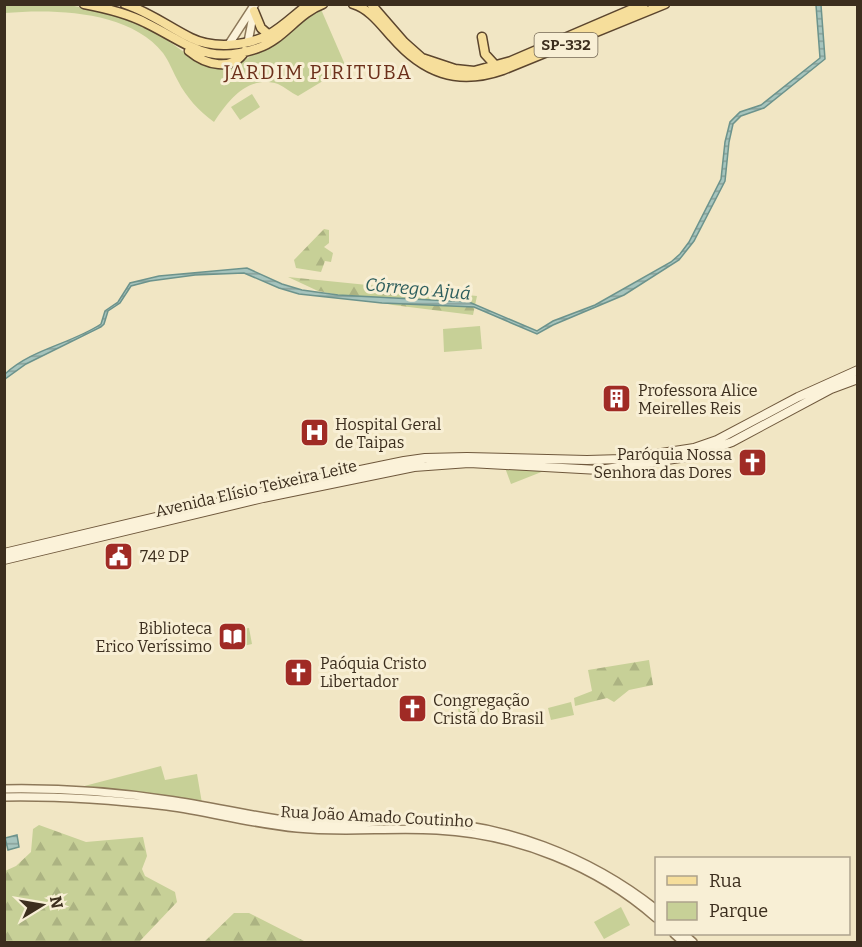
<svg xmlns="http://www.w3.org/2000/svg" width="862" height="947" font-family="Bitter,serif">
<style>
.green{fill:#c7d097}
.forest{fill:url(#forest-firs)}
.water{fill:url(#water-rules);stroke:#6c938c;stroke-width:1.5}
.lines{fill:none;stroke-linecap:round;stroke-linejoin:round}
.tertiary-casing{stroke:#8d7859;stroke-width:10}
.secondary-casing{stroke:#6f583c;stroke-width:10}
.primary-casing{stroke:#5b452e;stroke-width:11}
.tertiary{stroke:#fbf2d9;stroke-width:7}
.secondary{stroke:#fbf2d9;stroke-width:8}
.primary{stroke:#f6de9b;stroke-width:8}
.labels{text-anchor:middle;stroke-width:6;stroke-linejoin:round;paint-order:stroke}
.shield{fill:#f8efd5;stroke:#746855;stroke-width:1.5}
.shield-label{font-size:15px;font-weight:bold;fill:#3c2e1e}
.poi-label{font-size:16px;fill:#3c2e1e;stroke:#f8efd5;text-anchor:start}
.street-label{font-size:16px;fill:#3c2e1e;stroke:#f8efd5}
.water-label{font-size:18px;font-style:italic;fill:#2c5d5c;stroke:#f8efd5}
.quarter-label{font-size:20px;letter-spacing:1.5px;fill:#6c301b;stroke:#f8efd5}
</style>
<defs>
<pattern id="forest-firs" width="22" height="20" patternUnits="userSpaceOnUse" patternTransform="scale(1.5)"><rect width="22" height="20" fill="#c7d097"/><path d="M5 1l3.5 6h-7zM16 11l3.5 6h-7z" fill="#acb382"/></pattern>
<pattern id="water-rules" width="6" height="5" patternUnits="userSpaceOnUse" patternTransform="scale(1.5)"><rect width="6" height="5" fill="#a6c4bd"/><path d="M0 2.5h6" fill="none" stroke="#88a099"/></pattern>
</defs>
<rect width="100%" height="100%" fill="#f1e6c4"/>
<!-- green -->
<path class="green" d="M 66,4 C 91,10 116,13 139,23 C 172,37 196,73 235,67 L 320,7 L 346,67 L 298,96 C 291,93 285,87 278,84 C 247,75 229,100 214,122 C 199,111 186,97 178,81 C 173,72 169,61 163,53 C 129,10 54,9 5,13 L 5,5 Z
M 252,94 L 260,107 L 240,120 L 231,107 Z
M 480,326 L 482,349 L 444,352 L 443,329 Z
M 504,465 L 549,469 L 511,484 Z
M 249,628 L 252,644 L 243,646 L 240,645 L 237,630 Z
M 571,702 L 574,715 L 551,720 L 548,708 Z
M 478,704 L 479,712 L 459,715 L 458,708 Z
M 161,766 L 165,780 L 197,774 L 203,809 L 69,790 Z
M 621,907 L 630,925 L 604,939 L 594,922 Z"/>
<!-- forest -->
<path class="forest" d="M 324,229 L 329,230 L 329,243 L 324,247 L 333,253 L 331,262 L 325,261 L 321,272 L 296,268 L 294,260 Z
M 288,277 L 477,296 L 473,315 L 393,305 L 318,291 Z
M 649,660 L 653,685 L 629,690 L 614,702 L 607,698 L 575,706 L 574,698 L 592,691 L 588,670 Z
M 39,825 L 86,842 L 143,837 L 147,856 L 142,869 L 145,876 L 175,892 L 177,902 L 139,942 L 5,942 L 5,871 L 16,866 L 31,852 L 33,829 Z
M 234,913 L 249,913 L 306,942 L 204,942 Z"/>
<!-- water -->
<path class="water" d="M 816,5 L 821,5 L 825,59 L 764,108 L 741,116 L 733,124 L 729,142 L 725,181 L 694,241 L 679,260 L 624,295 L 553,325 L 537,334 L 474,307 L 382,303 L 299,294 L 279,288 L 244,273 L 195,275 L 150,281 L 131,286 L 120,303 L 108,311 L 104,324 L 101,327 L 26,364 L 5,379 L 5,374 C 31,349 71,344 101,324 L 105,311 L 118,302 L 130,283 L 159,276 L 247,268 L 282,284 L 302,290 L 338,295 L 469,302 L 537,331 L 553,321 L 595,305 L 671,262 L 680,254 L 689,242 L 721,179 L 725,142 L 730,122 L 740,112 L 761,105 L 820,58 Z
M 17,835 L 19,847 L 8,850 L 5,838 Z"/>
<g class="lines">
<defs>
<path id="tertiary" d="M 248,42 L 254,11
M 229,44 L 255,4
M 4,789 C 58,788 115,792 168,800 C 212,806 255,817 298,822 C 338,826 378,821 417,821 C 503,823 589,856 656,909
M 4,797 C 59,796 114,800 167,806 C 211,812 253,824 297,828 C 344,833 391,827 437,830 C 516,834 597,866 656,918
M 674,934 L 683,942
M 684,934 L 693,942"/>
<path id="secondary" d="M 4,553 L 312,480 L 404,461 L 425,458 L 467,457 L 587,460 L 622,459 L 694,448 L 717,440 L 798,397 L 858,370
M 4,560 L 263,498 L 414,467 L 469,463 L 599,470 L 694,456 L 732,442 L 831,389 L 858,379"/>
<path id="primary" d="M 84,4 C 105,8 127,13 146,23 C 189,44 207,66 258,48 C 283,40 298,13 323,4
M 125,4 C 149,12 169,27 191,38 C 213,49 247,46 268,35 C 283,27 295,14 309,4
M 353,4 C 370,9 381,25 392,37 C 423,73 457,86 503,70 L 665,4
M 371,4 L 404,42 L 422,58 L 455,69 L 474,71 L 511,61 L 644,4
M 254,11 L 261,28 L 269,35
M 482,37 L 485,54 L 496,66
M 189,51 C 206,65 232,72 245,51"/>
</defs>
<!-- tertiary casing -->
<use href="#tertiary" class="tertiary-casing"/>
<!-- secondary casing -->
<use href="#secondary" class="secondary-casing"/>
<!-- primary casing -->
<use href="#primary" class="primary-casing"/>
<!-- tertiary -->
<use href="#tertiary" class="tertiary"/>
<!-- secondary -->
<use href="#secondary" class="secondary"/>
<!-- primary -->
<use href="#primary" class="primary"/>
</g>
<!-- icons -->
<defs>
<symbol id="building-square" viewBox="-11 -11 22 22"><rect x="-9" y="-9" width="18" height="18" rx="4" fill="#a02b25" stroke="#f8efd5"/><path d="M-4-6H4V6H1V3H-1V6H-4ZM-2.5-4.3h1.7v1.8h-1.7ZM.8-4.3h1.7v1.8H.8ZM-2.5-1h1.7V.8h-1.7ZM.8-1h1.7V.8H.8Z" fill="#fff"/></symbol>
<symbol id="hospital-square" viewBox="-11 -11 22 22"><rect x="-9" y="-9" width="18" height="18" rx="4" fill="#a02b25" stroke="#f8efd5"/><path d="M-5-5h3v3.5h4V-5h3V5h-3V1.5h-4V5h-3Z" fill="#fff"/></symbol>
<symbol id="church-square" viewBox="-11 -11 22 22"><rect x="-9" y="-9" width="18" height="18" rx="4" fill="#a02b25" stroke="#f8efd5"/><path d="M-1.2-6h2.4v3.5h3.3v2.4h-3.3V6h-2.4V-.1h-3.3v-2.4h3.3Z" fill="#fff"/></symbol>
<symbol id="civic-square" viewBox="-11 -11 22 22"><rect x="-9" y="-9" width="18" height="18" rx="4" fill="#a02b25" stroke="#f8efd5"/><path d="M-.6-6.5H3V-4.5H.6V-3L4-1V1h2V6H-6V1h2V-1L-.6-3ZM-1.2 2.5V6h2.4V2.5Z" fill="#fff"/></symbol>
<symbol id="library-square" viewBox="-11 -11 22 22"><rect x="-9" y="-9" width="18" height="18" rx="4" fill="#a02b25" stroke="#f8efd5"/><path d="M-6-4Q-3-5.5-.7-3.5V5Q-3 3-6 4ZM6-4Q3-5.5 .7-3.5V5Q3 3 6 4Z" fill="#fff"/></symbol>
</defs>
<g fill-rule="evenodd">
<use href="#building-square" x="600" y="382" width="33" height="33"/>
<use href="#hospital-square" x="298" y="416" width="33" height="33"/>
<use href="#church-square" x="736" y="446" width="33" height="33"/>
<use href="#civic-square" x="102" y="540" width="33" height="33"/>
<use href="#library-square" x="216" y="620" width="33" height="33"/>
<use href="#church-square" x="282" y="656" width="33" height="33"/>
<use href="#church-square" x="396" y="692" width="33" height="33"/>
</g>
<g class="labels">
<!-- shield labels -->
<rect class="shield" x="534.5" y="33" width="63" height="24" rx="4.5"/>
<g class="shield-label">
<text x="566" y="50">SP-332</text>
</g>
<!-- poi labels -->
<g class="poi-label">
<text x="638" y="396">Professora Alice<tspan x="638" dy="18">Meirelles Reis</tspan></text>
<text x="335" y="430">Hospital Geral<tspan x="335" dy="18">de Taipas</tspan></text>
<text x="732" y="460" text-anchor="end">Paróquia Nossa<tspan x="732" dy="18">Senhora das Dores</tspan></text>
<text x="140" y="562">74º DP</text>
<text x="212" y="634" text-anchor="end">Biblioteca<tspan x="212" dy="18">Erico Veríssimo</tspan></text>
<text x="320" y="669">Paóquia Cristo<tspan x="320" dy="18">Libertador</tspan></text>
<text x="433" y="706">Congregação<tspan x="433" dy="18">Cristã do Brasil</tspan></text>
</g>
<!-- street labels -->
<g class="street-label">
<text transform="translate(256 488) rotate(-13)" y="6">Avenida Elísio Teixeira Leite</text>
<text transform="translate(377 816) rotate(3)" y="6">Rua João Amado Coutinho</text>
</g>
<!-- water labels -->
<g class="water-label">
<text transform="translate(418 289) rotate(5)" y="6">Córrego Ajuá</text>
</g>
<!-- quarter labels -->
<g class="quarter-label">
<text x="318" y="79">JARDIM PIRITUBA</text>
</g>
</g>
<!-- border -->
<rect width="862" height="947" fill="none" stroke="#3c2e1e" stroke-width="12"/>
<!-- legend -->
<rect x="655" y="857" width="195" height="78" fill="#f8efd5" stroke="#ada28c" stroke-width="1.5"/>
<rect x="667" y="876" width="30" height="9" fill="#f6de9b" stroke="#ada28c" stroke-width="1.5"/>
<text x="709" y="887" font-size="18" fill="#3c2e1e">Rua</text>
<rect x="667" y="902" width="30" height="18" fill="#c7d097" stroke="#ada28c" stroke-width="1.5"/>
<text x="709" y="917" font-size="18" fill="#3c2e1e">Parque</text>
<!-- north arrow -->
<g transform="translate(42 905) rotate(79)" stroke="#f8efd5" stroke-width="4.5" paint-order="stroke">
<path d="M0-4.5L10 22L0 15L-10 22Z" fill="#3c2e1e"/>
<text y="-9" font-size="16" font-weight="bold" text-anchor="middle" fill="#3c2e1e">N</text>
</g>
</svg>
